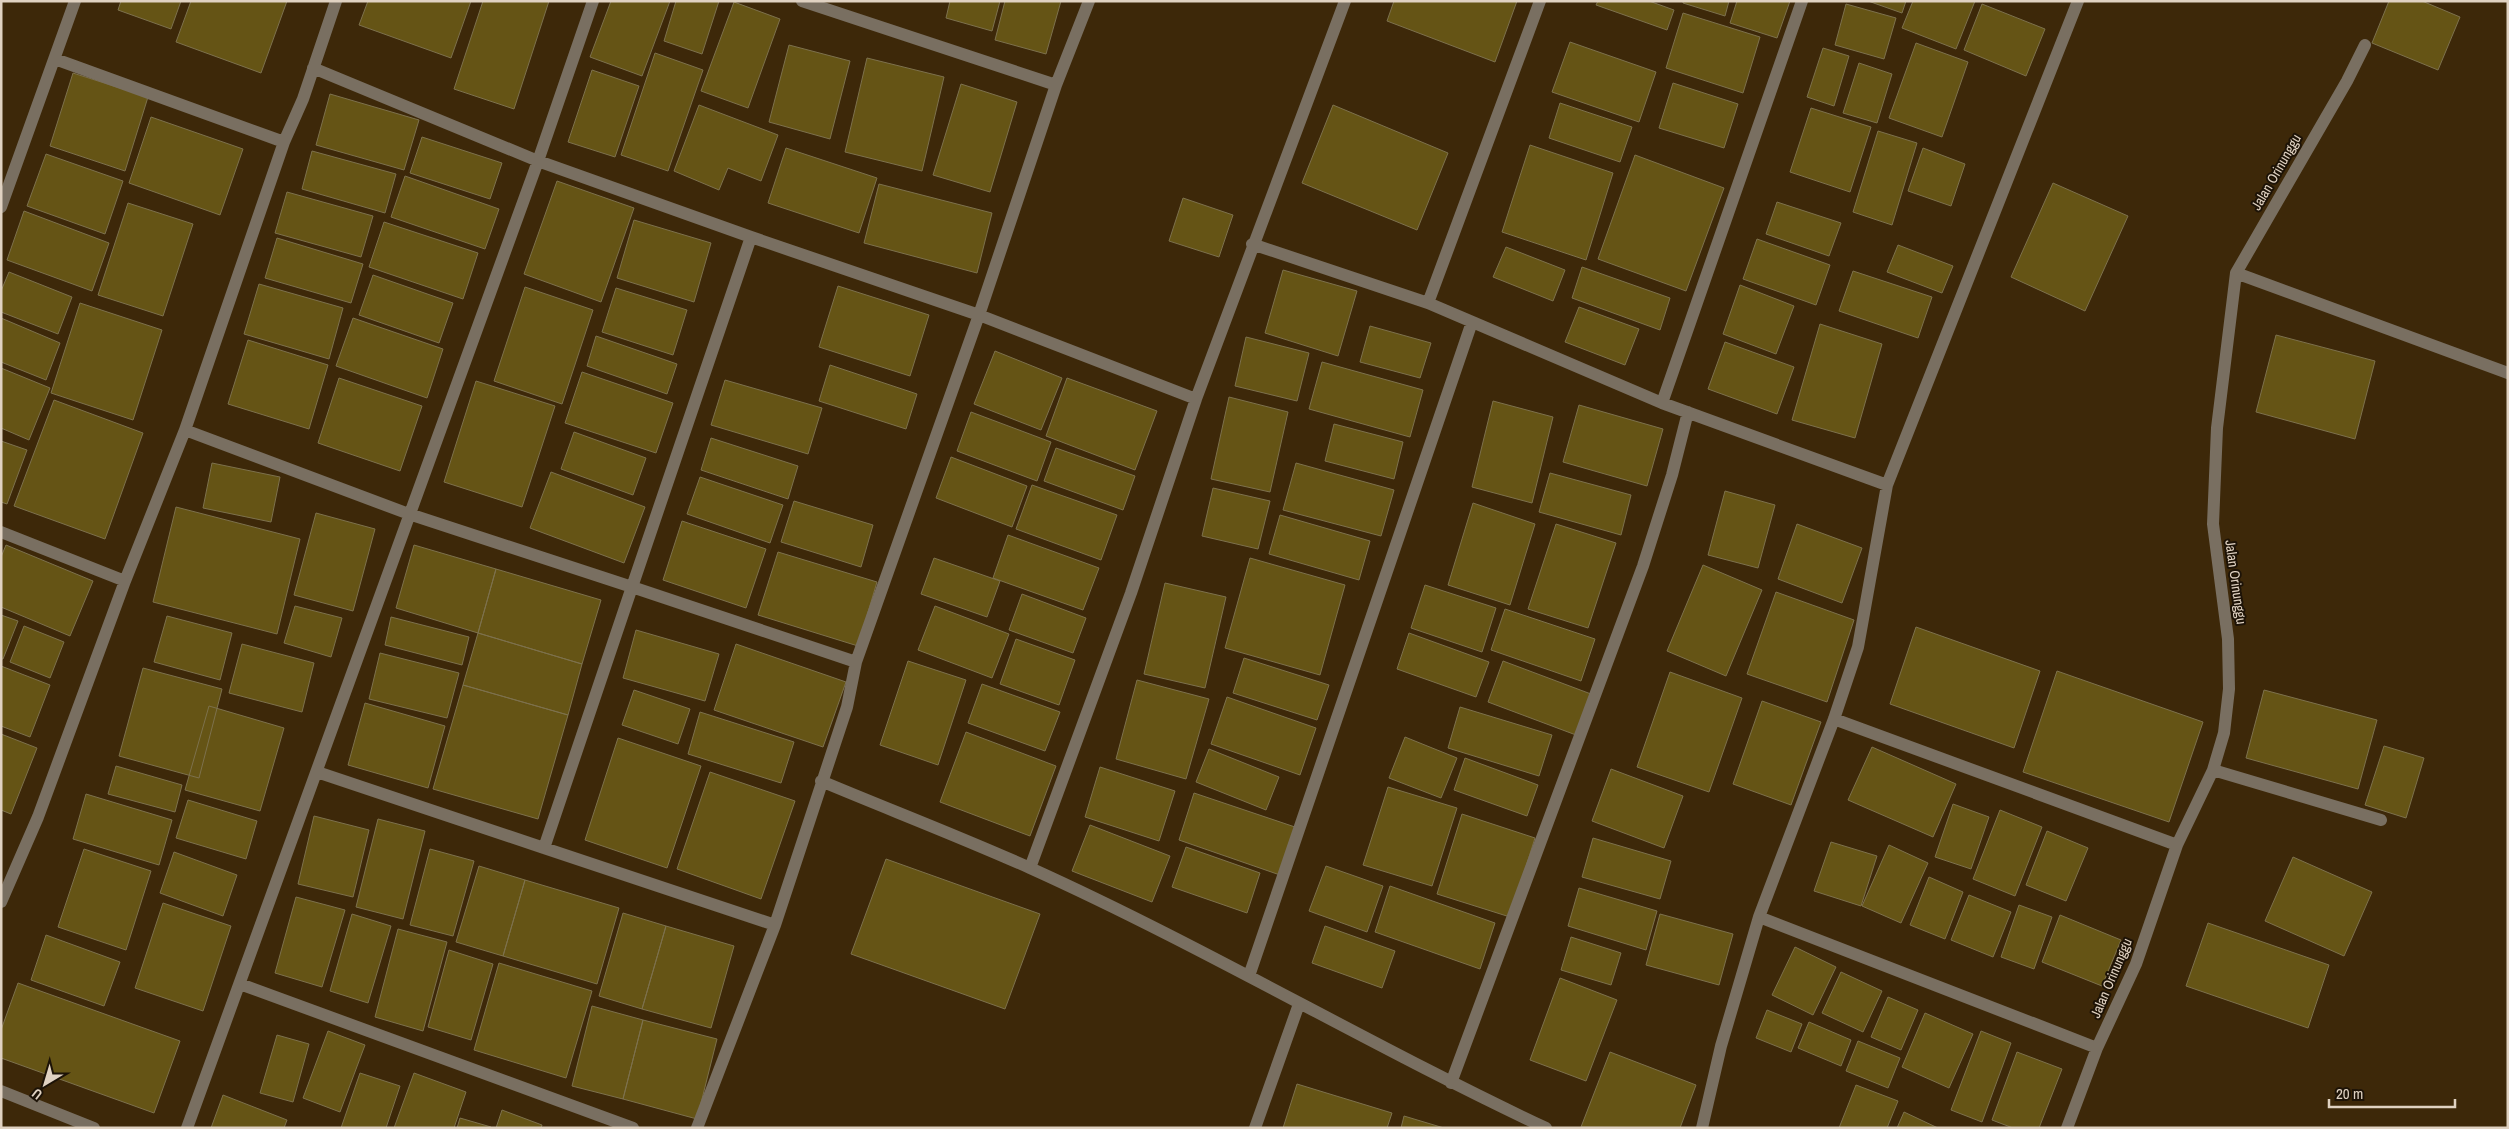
<svg xmlns="http://www.w3.org/2000/svg" width="2509" height="1129" font-family="'Archivo Narrow',sans-serif">
<style>
.building{fill:#655415;stroke:#7d714d}
.lines{fill:none;stroke-linecap:round;stroke-linejoin:round}
.minor{stroke:#796f61;stroke-width:12}
.labels{text-anchor:middle;stroke-width:4;stroke-linejoin:round;paint-order:stroke}
.street-label{font-size:14px;fill:#e0d2c2;stroke:#1d1307}
</style>
<rect width="100%" height="100%" fill="#3d2809"/>
<!-- building -->
<path class="building" d="M 121,1 L 181,1 L 171,29 L 118,10 Z
M 191,1 L 287,1 L 261,73 L 176,42 Z
M 368,1 L 471,1 L 451,58 L 359,25 Z
M 483,1 L 549,1 L 514,109 L 454,89 Z
M 611,1 L 670,1 L 642,76 L 590,57 Z
M 676,1 L 719,1 L 702,54 L 664,41 Z
M 950,1 L 1000,1 L 992,31 L 946,18 Z
M 1005,1 L 1061,1 L 1046,54 L 995,40 Z
M 1394,1 L 1517,1 L 1495,62 L 1387,21 Z
M 1598,1 L 1649,1 L 1674,10 L 1667,30 L 1596,5 Z
M 1683,1 L 1729,1 L 1725,16 L 1683,3 Z
M 1737,1 L 1790,1 L 1777,38 L 1730,23 Z
M 1868,1 L 1906,1 L 1902,13 Z
M 1913,1 L 1975,1 L 1956,49 L 1902,28 Z
M 2389,1 L 2422,1 L 2460,17 L 2438,70 L 2372,43 Z
M 734,2 L 780,19 L 748,108 L 701,91 Z
M 1846,4 L 1896,18 L 1884,59 L 1835,45 Z
M 1982,4 L 2045,29 L 2026,76 L 1964,50 Z
M 1683,13 L 1760,37 L 1743,93 L 1666,68 Z
M 1570,42 L 1656,72 L 1639,122 L 1552,92 Z
M 1916,43 L 1968,62 L 1942,137 L 1889,118 Z
M 789,45 L 850,61 L 830,139 L 769,122 Z
M 1823,48 L 1849,56 L 1834,106 L 1807,97 Z
M 655,53 L 703,70 L 668,171 L 621,155 Z
M 867,58 L 944,77 L 922,171 L 845,152 Z
M 1859,63 L 1892,74 L 1877,123 L 1843,113 Z
M 592,70 L 639,86 L 615,157 L 568,142 Z
M 73,73 L 148,97 L 125,171 L 50,146 Z
M 1673,83 L 1738,104 L 1724,148 L 1659,128 Z
M 961,84 L 1017,102 L 990,192 L 933,175 Z
M 330,94 L 419,120 L 404,170 L 316,145 Z
M 1560,103 L 1632,127 L 1620,162 L 1549,138 Z
M 699,105 L 778,135 L 761,181 L 728,168 L 719,190 L 674,171 Z
M 1333,105 L 1448,153 L 1417,230 L 1302,183 Z
M 1811,108 L 1871,127 L 1850,192 L 1790,172 Z
M 151,117 L 243,149 L 220,215 L 129,183 Z
M 1878,131 L 1917,143 L 1892,225 L 1853,212 Z
M 422,137 L 502,163 L 490,199 L 410,173 Z
M 1530,145 L 1613,173 L 1586,260 L 1502,232 Z
M 786,148 L 877,178 L 859,233 L 768,203 Z
M 1923,148 L 1965,164 L 1951,206 L 1908,191 Z
M 312,151 L 396,174 L 385,213 L 302,189 Z
M 46,154 L 123,181 L 105,234 L 27,206 Z
M 1635,155 L 1724,188 L 1686,291 L 1598,259 Z
M 405,176 L 499,209 L 485,249 L 391,217 Z
M 557,181 L 634,208 L 601,302 L 524,274 Z
M 2053,183 L 2128,216 L 2085,311 L 2011,277 Z
M 879,184 L 992,213 L 977,273 L 864,243 Z
M 287,192 L 373,216 L 361,257 L 275,233 Z
M 1183,198 L 1233,215 L 1219,257 L 1169,241 Z
M 1777,202 L 1841,223 L 1829,256 L 1766,234 Z
M 128,203 L 193,224 L 163,316 L 98,295 Z
M 24,211 L 109,243 L 92,291 L 7,260 Z
M 634,220 L 711,243 L 694,302 L 617,278 Z
M 384,222 L 478,253 L 463,299 L 369,267 Z
M 277,238 L 363,264 L 351,303 L 265,278 Z
M 1757,239 L 1830,265 L 1816,305 L 1743,279 Z
M 1898,245 L 1953,266 L 1942,293 L 1887,272 Z
M 1506,247 L 1565,270 L 1553,301 L 1493,277 Z
M 1582,267 L 1670,298 L 1660,330 L 1572,298 Z
M 1283,270 L 1357,291 L 1338,356 L 1265,333 Z
M 1853,271 L 1932,297 L 1918,338 L 1839,311 Z
M 9,272 L 72,297 L 58,334 L 1,312 L 1,291 Z
M 373,275 L 453,303 L 439,343 L 359,315 Z
M 259,284 L 343,308 L 329,359 L 244,334 Z
M 1740,285 L 1794,306 L 1776,354 L 1723,334 Z
M 838,286 L 929,315 L 910,376 L 819,347 Z
M 525,287 L 593,310 L 562,404 L 494,381 Z
M 616,288 L 687,310 L 673,355 L 602,332 Z
M 80,303 L 162,330 L 133,420 L 51,393 Z
M 1579,307 L 1639,329 L 1625,365 L 1565,342 Z
M 1,318 L 60,343 L 46,380 L 1,362 Z
M 353,318 L 443,349 L 427,398 L 336,366 Z
M 1820,324 L 1882,344 L 1855,438 L 1792,420 Z
M 1370,326 L 1431,343 L 1420,378 L 1360,362 Z
M 2276,335 L 2375,361 L 2355,439 L 2256,412 Z
M 596,336 L 677,364 L 667,394 L 587,366 Z
M 1246,337 L 1309,353 L 1297,401 L 1235,386 Z
M 248,340 L 328,365 L 309,429 L 228,404 Z
M 1725,342 L 1794,367 L 1777,414 L 1708,389 Z
M 995,351 L 1062,378 L 1041,430 L 974,404 Z
M 1322,362 L 1423,390 L 1410,437 L 1309,409 Z
M 830,365 L 917,394 L 906,429 L 819,401 Z
M 1,368 L 50,388 L 29,440 L 1,428 Z
M 582,372 L 673,403 L 656,453 L 565,423 Z
M 339,378 L 422,406 L 400,471 L 318,443 Z
M 1067,378 L 1157,411 L 1135,470 L 1046,436 Z
M 725,380 L 822,408 L 808,454 L 711,425 Z
M 476,381 L 555,406 L 522,507 L 444,482 Z
M 1229,397 L 1288,412 L 1270,492 L 1211,479 Z
M 54,400 L 143,433 L 105,539 L 14,506 Z
M 1493,401 L 1553,417 L 1532,503 L 1472,487 Z
M 1579,405 L 1663,429 L 1647,486 L 1563,462 Z
M 971,412 L 1051,442 L 1037,481 L 957,451 Z
M 1334,424 L 1403,442 L 1394,479 L 1325,461 Z
M 574,432 L 646,458 L 633,495 L 561,469 Z
M 711,438 L 798,466 L 788,499 L 701,470 Z
M 1,441 L 27,450 L 7,504 L 1,502 Z
M 1056,448 L 1135,476 L 1123,510 L 1044,481 Z
M 951,457 L 1027,486 L 1012,527 L 936,498 Z
M 212,463 L 280,477 L 271,522 L 203,508 Z
M 1296,463 L 1394,490 L 1381,536 L 1283,510 Z
M 551,472 L 645,507 L 624,563 L 530,528 Z
M 1550,473 L 1631,495 L 1621,535 L 1539,512 Z
M 700,477 L 783,505 L 770,543 L 687,514 Z
M 1032,485 L 1117,515 L 1101,560 L 1016,529 Z
M 1213,488 L 1270,501 L 1258,549 L 1202,536 Z
M 1725,491 L 1775,505 L 1758,568 L 1708,555 Z
M 794,501 L 873,525 L 861,567 L 781,542 Z
M 1473,503 L 1535,524 L 1510,605 L 1448,585 Z
M 176,507 L 300,539 L 277,634 L 153,602 Z
M 316,513 L 375,529 L 353,611 L 294,595 Z
M 1280,515 L 1370,541 L 1359,580 L 1269,554 Z
M 682,521 L 766,549 L 746,608 L 663,580 Z
M 1556,524 L 1616,543 L 1588,628 L 1528,609 Z
M 1797,524 L 1862,548 L 1842,603 L 1778,579 Z
M 1008,535 L 1099,568 L 1083,610 L 993,578 Z
M 6,545 L 93,581 L 70,636 L 1,607 L 1,557 Z
M 414,545 L 496,569 L 478,633 L 396,608 Z
M 778,552 L 877,582 L 858,646 L 758,615 Z
M 934,558 L 1000,581 L 987,617 L 921,594 Z
M 1250,558 L 1345,585 L 1320,675 L 1225,648 Z
M 1703,565 L 1762,590 L 1726,676 L 1667,651 Z
M 496,569 L 601,600 L 582,664 L 478,633 Z
M 1165,583 L 1226,597 L 1205,688 L 1144,674 Z
M 1425,585 L 1496,608 L 1482,652 L 1411,628 Z
M 1776,592 L 1854,620 L 1827,702 L 1747,674 Z
M 1022,594 L 1086,618 L 1073,653 L 1009,630 Z
M 295,606 L 342,618 L 331,657 L 284,643 Z
M 935,606 L 1009,634 L 992,678 L 918,650 Z
M 1505,609 L 1595,639 L 1581,681 L 1491,650 Z
M 1,615 L 18,621 L 3,659 L 1,659 Z
M 167,616 L 232,633 L 220,680 L 154,662 Z
M 391,617 L 469,637 L 462,665 L 385,645 Z
M 24,626 L 64,642 L 50,678 L 10,662 Z
M 1916,627 L 2040,671 L 2014,748 L 1890,704 Z
M 636,630 L 719,654 L 705,701 L 623,678 Z
M 478,633 L 582,664 L 568,715 L 463,685 Z
M 1409,633 L 1489,662 L 1476,697 L 1397,669 Z
M 1016,639 L 1075,660 L 1059,705 L 1000,684 Z
M 242,644 L 314,663 L 302,712 L 229,693 Z
M 736,644 L 846,682 L 823,747 L 714,710 Z
M 380,653 L 459,673 L 447,718 L 369,699 Z
M 1244,658 L 1329,685 L 1317,720 L 1233,693 Z
M 908,661 L 966,680 L 938,765 L 880,745 Z
M 1503,661 L 1591,694 L 1576,735 L 1488,702 Z
M 1,666 L 50,685 L 30,737 L 1,726 Z
M 143,668 L 222,689 L 199,778 L 119,756 Z
M 2057,671 L 2203,722 L 2169,822 L 2023,772 Z
M 1670,672 L 1742,698 L 1709,792 L 1637,767 Z
M 1137,680 L 1209,699 L 1186,779 L 1116,759 Z
M 982,684 L 1060,712 L 1045,751 L 968,723 Z
M 463,685 L 568,715 L 538,819 L 433,789 Z
M 634,690 L 690,709 L 678,744 L 622,725 Z
M 2264,690 L 2377,720 L 2358,789 L 2246,758 Z
M 1227,697 L 1316,728 L 1300,775 L 1211,744 Z
M 1762,701 L 1821,722 L 1791,805 L 1733,784 Z
M 365,703 L 445,726 L 428,788 L 348,765 Z
M 209,706 L 284,728 L 260,811 L 185,790 Z
M 1460,707 L 1552,735 L 1539,776 L 1448,748 Z
M 700,712 L 794,742 L 781,783 L 688,754 Z
M 966,732 L 1056,766 L 1030,836 L 940,802 Z
M 1,734 L 37,748 L 11,814 L 1,810 Z
M 1405,737 L 1457,758 L 1441,798 L 1389,778 Z
M 618,738 L 701,766 L 667,868 L 585,840 Z
M 2384,746 L 2424,758 L 2406,818 L 2365,805 Z
M 1872,747 L 1956,784 L 1933,837 L 1848,800 Z
M 1209,749 L 1279,777 L 1266,810 L 1196,782 Z
M 1465,758 L 1538,785 L 1527,816 L 1454,790 Z
M 116,766 L 182,785 L 175,812 L 108,794 Z
M 1100,767 L 1175,791 L 1159,841 L 1085,817 Z
M 1611,769 L 1683,796 L 1664,848 L 1592,821 Z
M 710,772 L 795,801 L 761,899 L 677,869 Z
M 1388,787 L 1457,808 L 1432,886 L 1363,865 Z
M 1194,793 L 1295,827 L 1280,875 L 1179,840 Z
M 86,794 L 172,820 L 159,865 L 73,839 Z
M 188,800 L 257,821 L 246,859 L 176,838 Z
M 1953,804 L 1989,817 L 1971,869 L 1935,857 Z
M 2000,810 L 2042,827 L 2015,896 L 1973,879 Z
M 1462,814 L 1535,838 L 1510,917 L 1437,894 Z
M 314,816 L 369,830 L 353,897 L 298,884 Z
M 378,819 L 425,831 L 403,919 L 356,907 Z
M 1090,825 L 1170,856 L 1152,902 L 1072,871 Z
M 2047,831 L 2088,848 L 2066,901 L 2026,885 Z
M 1593,838 L 1671,861 L 1660,899 L 1582,877 Z
M 1831,842 L 1877,856 L 1861,906 L 1814,891 Z
M 1889,845 L 1928,863 L 1901,923 L 1862,906 Z
M 1186,847 L 1260,873 L 1247,913 L 1172,887 Z
M 84,849 L 151,871 L 126,950 L 58,927 Z
M 430,849 L 474,861 L 453,936 L 410,925 Z
M 174,852 L 237,875 L 223,916 L 160,893 Z
M 2293,857 L 2372,892 L 2344,956 L 2265,921 Z
M 886,859 L 1040,914 L 1005,1009 L 851,954 Z
M 479,866 L 525,880 L 503,956 L 456,942 Z
M 1326,866 L 1383,886 L 1367,932 L 1309,911 Z
M 1929,877 L 1963,892 L 1945,939 L 1910,925 Z
M 525,880 L 619,908 L 597,984 L 503,956 Z
M 1390,886 L 1495,923 L 1480,969 L 1375,932 Z
M 1579,888 L 1657,911 L 1646,950 L 1568,926 Z
M 1969,895 L 2011,912 L 1993,957 L 1951,940 Z
M 296,897 L 345,910 L 322,987 L 275,973 Z
M 163,903 L 231,926 L 203,1011 L 135,988 Z
M 2019,905 L 2052,917 L 2034,969 L 2001,957 Z
M 623,913 L 666,926 L 642,1009 L 599,996 Z
M 352,914 L 391,926 L 368,1003 L 330,991 Z
M 1660,914 L 1733,934 L 1719,985 L 1646,965 Z
M 2060,915 L 2121,940 L 2102,986 L 2042,962 Z
M 2208,923 L 2329,965 L 2308,1028 L 2186,986 Z
M 666,926 L 734,946 L 711,1028 L 642,1009 Z
M 1325,926 L 1395,951 L 1382,988 L 1312,963 Z
M 398,929 L 447,942 L 423,1031 L 375,1017 Z
M 46,935 L 120,962 L 104,1006 L 31,980 Z
M 1571,937 L 1621,953 L 1611,985 L 1561,970 Z
M 1795,947 L 1836,967 L 1813,1015 L 1772,995 Z
M 449,950 L 493,964 L 471,1040 L 428,1027 Z
M 499,963 L 592,991 L 566,1078 L 474,1050 Z
M 1841,972 L 1882,991 L 1863,1032 L 1822,1013 Z
M 1560,978 L 1617,1000 L 1586,1081 L 1530,1060 Z
M 18,983 L 180,1041 L 154,1113 L 1,1058 L 1,1030 Z
M 1888,997 L 1918,1010 L 1901,1050 L 1871,1037 Z
M 592,1006 L 643,1020 L 623,1099 L 572,1086 Z
M 1767,1010 L 1802,1024 L 1791,1052 L 1756,1038 Z
M 1925,1013 L 1973,1034 L 1949,1088 L 1902,1067 Z
M 643,1020 L 717,1039 L 697,1119 L 623,1099 Z
M 1809,1022 L 1851,1040 L 1841,1066 L 1798,1048 Z
M 328,1031 L 365,1045 L 340,1112 L 303,1098 Z
M 1981,1031 L 2011,1043 L 1982,1122 L 1951,1110 Z
M 277,1035 L 309,1044 L 293,1102 L 260,1093 Z
M 1858,1041 L 1900,1058 L 1888,1088 L 1846,1071 Z
M 1610,1052 L 1696,1085 L 1680,1128 L 1581,1127 Z
M 2017,1052 L 2062,1069 L 2039,1128 L 2013,1128 L 1992,1120 Z
M 360,1073 L 400,1086 L 386,1128 L 341,1128 Z
M 414,1073 L 466,1092 L 454,1128 L 394,1128 Z
M 1297,1084 L 1392,1113 L 1387,1128 L 1283,1128 Z
M 1856,1085 L 1898,1101 L 1887,1128 L 1839,1128 Z
M 223,1095 L 287,1120 L 284,1128 L 211,1128 Z
M 502,1110 L 542,1125 L 541,1128 L 496,1128 Z
M 1904,1112 L 1938,1128 L 1897,1128 Z
M 1404,1116 L 1444,1128 L 1401,1128 Z
M 460,1118 L 491,1127 L 491,1128 L 457,1128 Z"/>
<g class="lines">
<!-- minor -->
<path class="minor" d="M 802,1 L 1056,85
M 55,59 L 284,142
M 313,68 L 538,161 L 751,237 L 979,315 L 1056,85 L 1089,1
M 1,207 L 75,1
M 1252,244 L 1428,303 L 1662,403 L 1887,485
M 2236,273 L 2508,373
M 1428,303 L 1540,1
M 1196,399 L 1345,1
M 1662,403 L 1802,1
M 185,430 L 409,514 L 632,587 L 751,237
M 1,532 L 125,581
M 856,662 L 979,315 L 1196,399 L 1131,593 L 1030,868
M 1834,719 L 2177,845
M 2213,770 L 2381,820
M 317,772 L 544,848
M 821,781 C 890,810 961,837 1030,868 C 1205,947 1371,1046 1546,1128
M 1,902 L 38,817 L 125,581 L 185,430 L 284,142 L 303,99 L 336,1
M 1759,917 L 2097,1048
M 1249,976 L 1472,322
M 240,984 L 633,1128
M 1451,1083 L 1643,566 L 1672,475 L 1688,412
M 1,1091 L 94,1128
M 187,1128 L 538,161 L 593,1
M 697,1128 L 775,925 L 847,707 L 856,662 L 632,587 L 544,848 L 775,925
M 1255,1128 L 1299,1004
M 1702,1128 L 1721,1046 L 1759,917 L 1834,719 L 1858,647 L 1887,485 L 2078,1
M 2067,1128 L 2097,1048 L 2136,964 L 2177,845 L 2213,770 L 2224,733 L 2229,689 L 2228,639 L 2213,524 L 2217,428 L 2236,273 L 2347,81 L 2365,45"/>
</g>
<g class="labels">
<!-- street labels -->
<g class="street-label">
<text transform="translate(2276 172) rotate(-60)" y="5">Jalan Orinunggu</text>
<text transform="translate(2236 582) rotate(82)" y="5">Jalan Orinunggu</text>
<text transform="translate(2111 978) rotate(-67)" y="5">Jalan Orinunggu</text>
</g>
</g>
<!-- border -->
<rect width="2509" height="1129" fill="none" stroke="#e0d2c2" stroke-width="5"/>
<!-- north arrow -->
<g transform="translate(45 1084) rotate(218)" stroke="#1d1307" stroke-width="4" paint-order="stroke">
<path d="M0-4L9 19L0 12L-9 19Z" fill="#e0d2c2"/>
<text y="-8" font-size="14" font-weight="bold" text-anchor="middle" fill="#e0d2c2">U</text>
</g>
<!-- scale -->
<path d="M2329 1099v8h126v-8" fill="none" stroke="#e0d2c2" stroke-width="2.5"/>
<text x="2336" y="1099" font-size="15" fill="#e0d2c2" stroke="#1d1307" stroke-width="4" paint-order="stroke">20 m</text>
</svg>
